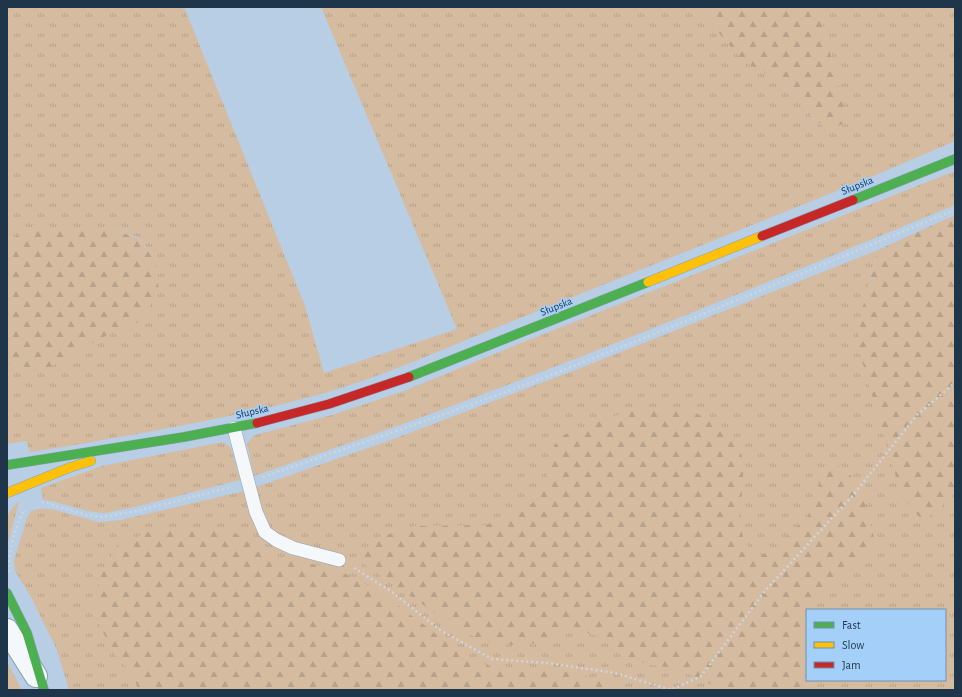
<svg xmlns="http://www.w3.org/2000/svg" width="962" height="697" font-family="'Alegreya Sans',sans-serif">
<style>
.grass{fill:url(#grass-tufts);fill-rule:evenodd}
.forest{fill:url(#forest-firs)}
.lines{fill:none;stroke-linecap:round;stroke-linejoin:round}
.lane-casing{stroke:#8ca1b5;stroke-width:14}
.street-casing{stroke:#8ca1b5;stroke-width:24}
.fast-casing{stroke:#8ca1b5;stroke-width:10}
.slow-casing{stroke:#8ca1b5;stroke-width:10}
.jam-casing{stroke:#8ca1b5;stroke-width:10}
.path{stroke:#ced6de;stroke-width:2.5;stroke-dasharray:2 3;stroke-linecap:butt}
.lane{stroke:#f4f8fb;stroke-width:13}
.street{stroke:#f4f8fb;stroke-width:22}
.fast{stroke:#4caf50;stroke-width:9}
.slow{stroke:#ffc107;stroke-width:9}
.jam{stroke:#c62828;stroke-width:9}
.labels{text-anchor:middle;stroke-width:3;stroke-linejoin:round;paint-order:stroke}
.street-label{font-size:11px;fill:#1e354a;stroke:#a3cff9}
</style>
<defs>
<pattern id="grass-tufts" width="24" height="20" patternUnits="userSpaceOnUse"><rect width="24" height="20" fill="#d5bb9f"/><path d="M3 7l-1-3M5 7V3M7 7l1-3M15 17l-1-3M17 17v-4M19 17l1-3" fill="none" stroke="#b6a18a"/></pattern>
<pattern id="forest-firs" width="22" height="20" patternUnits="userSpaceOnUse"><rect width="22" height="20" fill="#d5bb9f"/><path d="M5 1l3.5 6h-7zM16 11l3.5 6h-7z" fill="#b6a18a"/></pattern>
</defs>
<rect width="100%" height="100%" fill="#b7cee5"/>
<!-- grass -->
<path class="grass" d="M 7,7 L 184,7 L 305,306 L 324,373 L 457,329 L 321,7 L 706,7 L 718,32 L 743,60 L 780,81 L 798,96 L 813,118 L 828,130 L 848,122 L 823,25 L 817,7 L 955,7 L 955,141 L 869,178 L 461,342 C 416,361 372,379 325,393 C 268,409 211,420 153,431 C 112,438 71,446 30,452 L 26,441 L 7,444 L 7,356 L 19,370 L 139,322 L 156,261 L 138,237 L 110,229 L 39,229 L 7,239 Z
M 955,171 L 955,205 C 800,269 645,333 489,392 C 411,422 332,449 254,476 L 247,443 L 255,435 L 332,415 L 404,391 L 511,347 Z
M 878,250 L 861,314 L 939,509 L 955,492 L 955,690 L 69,690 L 57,650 L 31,597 L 15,571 L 14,560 L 27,518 L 31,511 L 37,509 L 51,509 L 99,522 L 121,520 L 240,492 L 259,486 L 388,441 L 583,367 ZM 807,610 L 945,610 L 945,680 L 807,680 Z
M 223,442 L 231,448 L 240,480 L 135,507 L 105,513 L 87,511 L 52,501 L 43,500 L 41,488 L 102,466 Z
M 19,502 L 7,546 C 7,527 2,514 19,502 Z
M 7,662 L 22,690 L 7,690 Z"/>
<!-- forest -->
<path class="forest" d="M 706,7 L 817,7 L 823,25 L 848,122 L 828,130 L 813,118 L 798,96 L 780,81 L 743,61 L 718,32 Z
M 955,215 L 955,492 L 939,509 L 924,521 L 915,513 L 901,494 L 858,347 L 861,314 L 878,250 Z
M 39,229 L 110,229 L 138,238 L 156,261 L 159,293 L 139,322 L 101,338 L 47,369 L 19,370 L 7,356 L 7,239 Z
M 638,408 L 688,408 L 716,425 L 739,449 L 744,461 L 740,522 L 744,543 L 761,555 L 776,548 L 813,511 L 821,492 L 818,479 L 831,464 C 834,465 839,466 842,468 C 862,480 871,521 875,543 L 865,558 L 834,584 L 806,610 L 796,633 L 801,654 L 807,665 L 807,680 L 816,680 L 816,690 L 723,690 L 675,668 L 650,665 L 622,655 L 599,637 L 577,629 L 558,633 L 526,646 L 491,643 L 463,632 L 365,565 L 359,553 L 378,538 L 413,526 L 486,525 L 529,507 L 544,489 L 550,459 L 558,437 L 598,422 Z
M 159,527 L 187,527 L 234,532 L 266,556 L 334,568 L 377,590 L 466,656 L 501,671 L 568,672 L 615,684 L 623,690 L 138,690 L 134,676 L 114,654 L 96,618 L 99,578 L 117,546 Z"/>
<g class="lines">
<defs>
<path id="lane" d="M 234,428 L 256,512 L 265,532 L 276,540 L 293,548 L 339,560"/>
<path id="street" d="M 7,630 L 36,676"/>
<path id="fast" d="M 853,200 L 955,159
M 409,377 L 648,282
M 7,465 L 184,437 L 257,423
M 7,593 L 27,633 L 44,690"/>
<path id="slow" d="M 648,282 L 762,236
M 7,493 L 71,467 L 91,461"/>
<path id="jam" d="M 762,236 L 853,200
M 257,423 L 329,404 L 409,377"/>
</defs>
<!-- lane casing -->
<use href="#lane" class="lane-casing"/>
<!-- street casing -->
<use href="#street" class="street-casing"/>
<!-- fast casing -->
<use href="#fast" class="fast-casing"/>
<!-- slow casing -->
<use href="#slow" class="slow-casing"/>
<!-- jam casing -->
<use href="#jam" class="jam-casing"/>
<!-- path -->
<path class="path" d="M 263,477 C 358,444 454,412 548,376 C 684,323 819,266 955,210
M 42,502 L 87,515 L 100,517 L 132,512 L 232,487
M 354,568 L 392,592 L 440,630 L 492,659 L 548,663 L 615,673 L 671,690 L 701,676 L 765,591 L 854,494 L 917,415 L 955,383
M 9,572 C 8,552 15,528 24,510"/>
<!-- lane -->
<use href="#lane" class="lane"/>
<!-- street -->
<use href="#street" class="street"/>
<!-- fast -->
<use href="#fast" class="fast"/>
<!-- slow -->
<use href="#slow" class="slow"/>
<!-- jam -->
<use href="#jam" class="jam"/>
</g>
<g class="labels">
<!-- street labels -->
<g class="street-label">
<text transform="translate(857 185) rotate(-22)" y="4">Słupska</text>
<text transform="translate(556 306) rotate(-22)" y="4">Słupska</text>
<text transform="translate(252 411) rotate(-13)" y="4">Słupska</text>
</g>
</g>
<!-- border -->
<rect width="962" height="697" fill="none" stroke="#1e354a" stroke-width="16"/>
<!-- legend -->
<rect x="806" y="609" width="140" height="72" fill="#a3cff9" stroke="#6e91b3"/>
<rect x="814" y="622" width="20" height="6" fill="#4caf50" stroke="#6e91b3"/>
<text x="842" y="629" font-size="12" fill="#1e354a">Fast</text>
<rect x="814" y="642" width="20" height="6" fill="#ffc107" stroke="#6e91b3"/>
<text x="842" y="649" font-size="12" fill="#1e354a">Slow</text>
<rect x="814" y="662" width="20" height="6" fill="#c62828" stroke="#6e91b3"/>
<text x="842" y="669" font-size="12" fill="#1e354a">Jam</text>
</svg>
